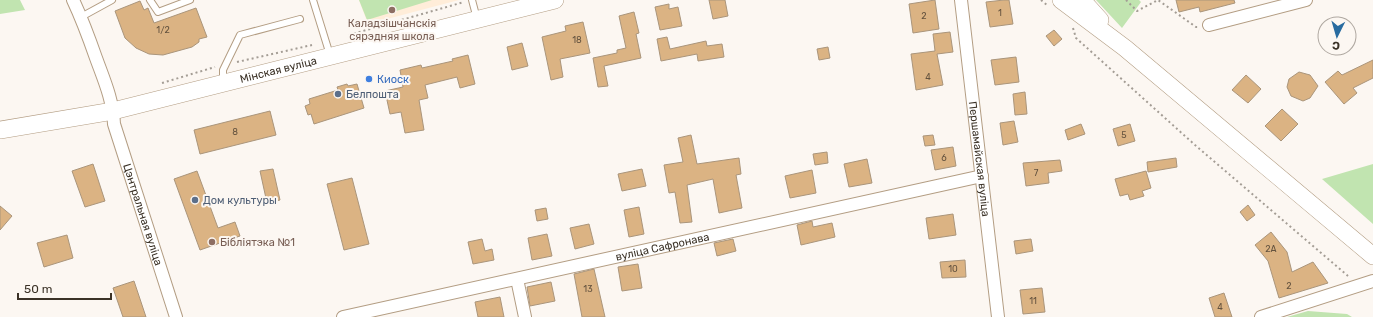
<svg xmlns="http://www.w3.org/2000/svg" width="1373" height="317" font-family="Rubik,sans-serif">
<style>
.built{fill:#ffedd9}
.green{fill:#c1e4b0}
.building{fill:#dbb383;stroke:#aa957b}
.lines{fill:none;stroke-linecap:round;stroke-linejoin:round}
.lane-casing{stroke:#b39d83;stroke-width:8}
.street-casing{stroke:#b39d83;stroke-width:14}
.secondary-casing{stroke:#b39d83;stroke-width:18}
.path{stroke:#a49d95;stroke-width:2;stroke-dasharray:2 3;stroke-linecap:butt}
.lane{stroke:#fff;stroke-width:6}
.street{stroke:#fff;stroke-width:12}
.secondary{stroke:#fff;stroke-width:17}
.education-dot{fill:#8d6e63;stroke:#fcf7f2;stroke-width:1.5}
.shop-dot{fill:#3f7fe0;stroke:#fcf7f2;stroke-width:1.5}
.service-dot{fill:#5c6f8a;stroke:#fcf7f2;stroke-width:1.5}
.labels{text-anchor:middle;stroke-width:4;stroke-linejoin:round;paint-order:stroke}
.number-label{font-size:9px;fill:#63523e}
.education-label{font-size:11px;fill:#785e54;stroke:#fcf7f2}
.street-label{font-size:11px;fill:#3b3227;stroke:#fcf7f2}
.shop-label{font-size:11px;fill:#366cbe;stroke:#fcf7f2;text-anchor:start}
.service-label{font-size:11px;fill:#4e5e75;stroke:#fcf7f2;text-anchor:start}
</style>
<rect width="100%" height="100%" fill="#fcf7f2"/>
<!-- built -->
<path class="built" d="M 359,0 L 459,0 L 368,24 Z"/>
<!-- green -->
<path class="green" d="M 0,0 L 20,0 L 25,10 L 0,14 Z
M 359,0 L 432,0 L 367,20 Z
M 1096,0 L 1139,0 L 1141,2 L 1122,28 Z
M 1373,164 L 1373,224 L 1322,179 Z
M 1308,311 L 1347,314 L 1352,317 L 1287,317 Z"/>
<!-- building -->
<path class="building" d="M 709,0 L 725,0 L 728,16 L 713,19 Z
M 935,0 L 939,29 L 913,33 L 909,4 Z
M 1004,0 L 1009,0 L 1013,24 L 990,27 L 986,2 Z
M 1176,0 L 1234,0 L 1235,3 L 1200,12 L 1199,7 L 1179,12 Z
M 140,1 L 144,10 L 148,8 L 154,23 L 196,8 L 207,37 L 199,39 L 199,42 L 192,47 L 163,55 L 149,54 L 136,48 L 125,38 L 115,11 Z
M 669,4 L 669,9 L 678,7 L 682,26 L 660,30 L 655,7 Z
M 634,12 L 639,33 L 636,34 L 641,58 L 604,66 L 608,86 L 598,87 L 593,58 L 617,53 L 617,50 L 626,48 L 619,16 Z
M 583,22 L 590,53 L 560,59 L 563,77 L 551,80 L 542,37 L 566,31 L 565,26 Z
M 1054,30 L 1062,39 L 1054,46 L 1046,36 Z
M 950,32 L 953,52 L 937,54 L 943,85 L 916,90 L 911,54 L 935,51 L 933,34 Z
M 667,37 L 670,49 L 706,41 L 707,46 L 722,44 L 724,57 L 698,61 L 697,54 L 661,61 L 657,39 Z
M 522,43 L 528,66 L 512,70 L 507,47 Z
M 828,47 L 830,58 L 819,60 L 817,49 Z
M 468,55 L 475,84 L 460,88 L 457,77 L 425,85 L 428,98 L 419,100 L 424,130 L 405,133 L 401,112 L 390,114 L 385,91 L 403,87 L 400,70 L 421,65 L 422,68 L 453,61 L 452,59 Z
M 1016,57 L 1019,82 L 995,85 L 991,60 Z
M 1373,60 L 1373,78 L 1353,88 L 1357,93 L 1344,104 L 1325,82 L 1338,71 L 1342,75 Z
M 1299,72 L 1310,75 L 1318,86 L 1310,98 L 1303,101 L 1291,96 L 1287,87 L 1289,79 Z
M 1246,75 L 1261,89 L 1248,103 L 1232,90 Z
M 347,84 L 348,86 L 357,84 L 364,108 L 314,124 L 311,114 L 308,115 L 305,106 L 310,104 L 309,99 L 338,90 L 337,87 Z
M 1025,92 L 1027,114 L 1015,115 L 1013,94 Z
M 1282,109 L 1298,124 L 1281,141 L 1265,126 Z
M 270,111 L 276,135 L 200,154 L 194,130 Z
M 1014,121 L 1018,142 L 1003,145 L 1000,123 Z
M 1081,124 L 1085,134 L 1068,140 L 1065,130 Z
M 1130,124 L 1135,141 L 1118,146 L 1113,129 Z
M 691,135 L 697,164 L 739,158 L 741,174 L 736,175 L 742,208 L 719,213 L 713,179 L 687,185 L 692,222 L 680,223 L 675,192 L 669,193 L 664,165 L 683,162 L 678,138 Z
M 933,135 L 935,145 L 925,146 L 923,136 Z
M 953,147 L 956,166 L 935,170 L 931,150 Z
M 827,152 L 828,163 L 815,165 L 813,154 Z
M 1176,158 L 1177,167 L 1148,172 L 1147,162 Z
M 867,159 L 872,183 L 849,187 L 844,164 Z
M 1060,160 L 1062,171 L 1048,173 L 1049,183 L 1026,186 L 1023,163 Z
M 93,164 L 105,201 L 85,207 L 72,171 Z
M 273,169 L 280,200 L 267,203 L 260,171 Z
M 642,169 L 646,186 L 622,191 L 618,174 Z
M 812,170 L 816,193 L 790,198 L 785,176 Z
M 197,171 L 218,228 L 235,222 L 240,236 L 200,250 L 174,179 Z
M 1146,171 L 1151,188 L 1142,191 L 1144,196 L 1130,200 L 1128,194 L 1120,196 L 1115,179 Z
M 352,178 L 369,244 L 344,250 L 327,184 Z
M 1248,205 L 1255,215 L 1247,221 L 1240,212 Z
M 0,206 L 12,216 L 0,230 Z
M 639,207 L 644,234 L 629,237 L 624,210 Z
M 546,208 L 548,219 L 537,221 L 535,210 Z
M 953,214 L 956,235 L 929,239 L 926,218 Z
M 812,221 L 813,227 L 832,223 L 835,237 L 801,245 L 797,225 Z
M 589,224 L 594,244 L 575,249 L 570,228 Z
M 1271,232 L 1287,252 L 1292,272 L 1313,262 L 1328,283 L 1279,298 L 1268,261 L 1255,245 Z
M 547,234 L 552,256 L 532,260 L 528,238 Z
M 67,235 L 73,258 L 44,267 L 37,243 Z
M 482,239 L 485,251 L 492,249 L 494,260 L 473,264 L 468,242 Z
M 733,239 L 736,251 L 717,256 L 714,243 Z
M 1031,239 L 1033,251 L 1016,254 L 1014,241 Z
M 965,260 L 966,277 L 942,278 L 940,262 Z
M 638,264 L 642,288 L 622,291 L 618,267 Z
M 594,269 L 605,317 L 582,317 L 574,274 Z
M 134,281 L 146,317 L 123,317 L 113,288 Z
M 551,282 L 555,301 L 530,306 L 527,287 Z
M 1042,288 L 1045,312 L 1023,314 L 1020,290 Z
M 1224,293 L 1232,317 L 1215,317 L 1209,298 Z
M 500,297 L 504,317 L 478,317 L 475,302 Z"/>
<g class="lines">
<defs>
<path id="lane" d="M 150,0 L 158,12 L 190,0
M 313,0 L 330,55
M 472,0 L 477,19
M 81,17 L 112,0
M 223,82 L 223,70 L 240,35 L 300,19"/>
<g id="street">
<path id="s1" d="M 73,0 C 82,19 89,38 96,58 C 104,80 113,100 114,124 L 176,317"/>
<path id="s2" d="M 961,0 L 998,317"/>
<path d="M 1209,25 L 1306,0"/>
<path d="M 517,279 L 525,317"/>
<path id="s3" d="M 343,317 L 982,176"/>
<path d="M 1261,317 L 1373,281"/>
</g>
<g id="secondary">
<path d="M 1061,0 L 1125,48 L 1373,256"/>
<path d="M 1082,0 L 1100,20"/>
<path id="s4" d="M 0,130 L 113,111 L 555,0"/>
</g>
</defs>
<!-- lane casing -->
<use href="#lane" class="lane-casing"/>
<!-- street casing -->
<use href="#street" class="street-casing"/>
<!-- secondary casing -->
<use href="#secondary" class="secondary-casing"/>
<!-- path -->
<path class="path" d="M 1041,0 L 1048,6
M 1126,0 L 1137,11 L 1158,0 L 1196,27 L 1198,27
M 1073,28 L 1076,38 L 1195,145 L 1348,276
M 349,35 L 464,2
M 237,62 L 312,45
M 162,83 L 215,67"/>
<!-- lane -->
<use href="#lane" class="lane"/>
<!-- street -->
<use href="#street" class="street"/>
<!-- secondary -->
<use href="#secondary" class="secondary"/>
</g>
<!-- markers -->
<g class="education-dot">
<circle cx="392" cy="10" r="4"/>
<circle cx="212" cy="242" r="4"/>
</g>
<circle class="shop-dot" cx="369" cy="79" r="4"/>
<g class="service-dot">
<circle cx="338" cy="94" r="4"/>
<circle cx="195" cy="200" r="4"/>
</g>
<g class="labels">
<!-- number labels -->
<g class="number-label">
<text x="1000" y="16">1</text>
<text x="924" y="19">2</text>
<text x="163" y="33">1/2</text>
<text x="577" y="43">18</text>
<text x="928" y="80">4</text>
<text x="235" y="135">8</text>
<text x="1124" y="138">5</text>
<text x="944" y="161">6</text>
<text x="1036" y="176">7</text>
<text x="1271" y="252">2А</text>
<text x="953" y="272">10</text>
<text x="1289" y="289">2</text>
<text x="588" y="292">13</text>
<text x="1033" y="304">11</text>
<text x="1220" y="310">4</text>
</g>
<!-- education labels -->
<g class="education-label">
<text x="392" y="27">Каладзішчанскія<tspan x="392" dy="13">сярэдняя школа</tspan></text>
<text x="220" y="246" text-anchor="start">Бібліятэка №1</text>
</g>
<!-- street labels -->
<g class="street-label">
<text dy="4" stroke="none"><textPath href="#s4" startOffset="285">Мінская вуліца</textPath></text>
<text dy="4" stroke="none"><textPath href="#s2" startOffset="160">Першамайская вуліца</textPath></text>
<text dy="4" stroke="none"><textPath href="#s1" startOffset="226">Цэнтральная вуліца</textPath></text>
<text dy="4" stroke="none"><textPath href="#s3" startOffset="327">вуліца Сафронава</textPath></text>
</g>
<!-- shop labels -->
<g class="shop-label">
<text x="377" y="83">Киоск</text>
</g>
<!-- service labels -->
<g class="service-label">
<text x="346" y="98">Белпошта</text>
<text x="203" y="204">Дом культуры</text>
</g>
</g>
<!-- north arrow -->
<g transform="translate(1337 36) rotate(185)"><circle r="19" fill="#fcf7f2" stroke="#afa8a1"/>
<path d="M0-3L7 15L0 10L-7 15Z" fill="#286ba0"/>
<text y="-6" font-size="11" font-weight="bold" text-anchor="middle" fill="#3b3227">С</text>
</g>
<!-- scale -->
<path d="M18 293v6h93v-6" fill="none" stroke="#3b3227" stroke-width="2"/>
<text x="24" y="293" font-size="12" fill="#3b3227" stroke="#fcf7f2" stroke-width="3" paint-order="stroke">50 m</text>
</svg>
